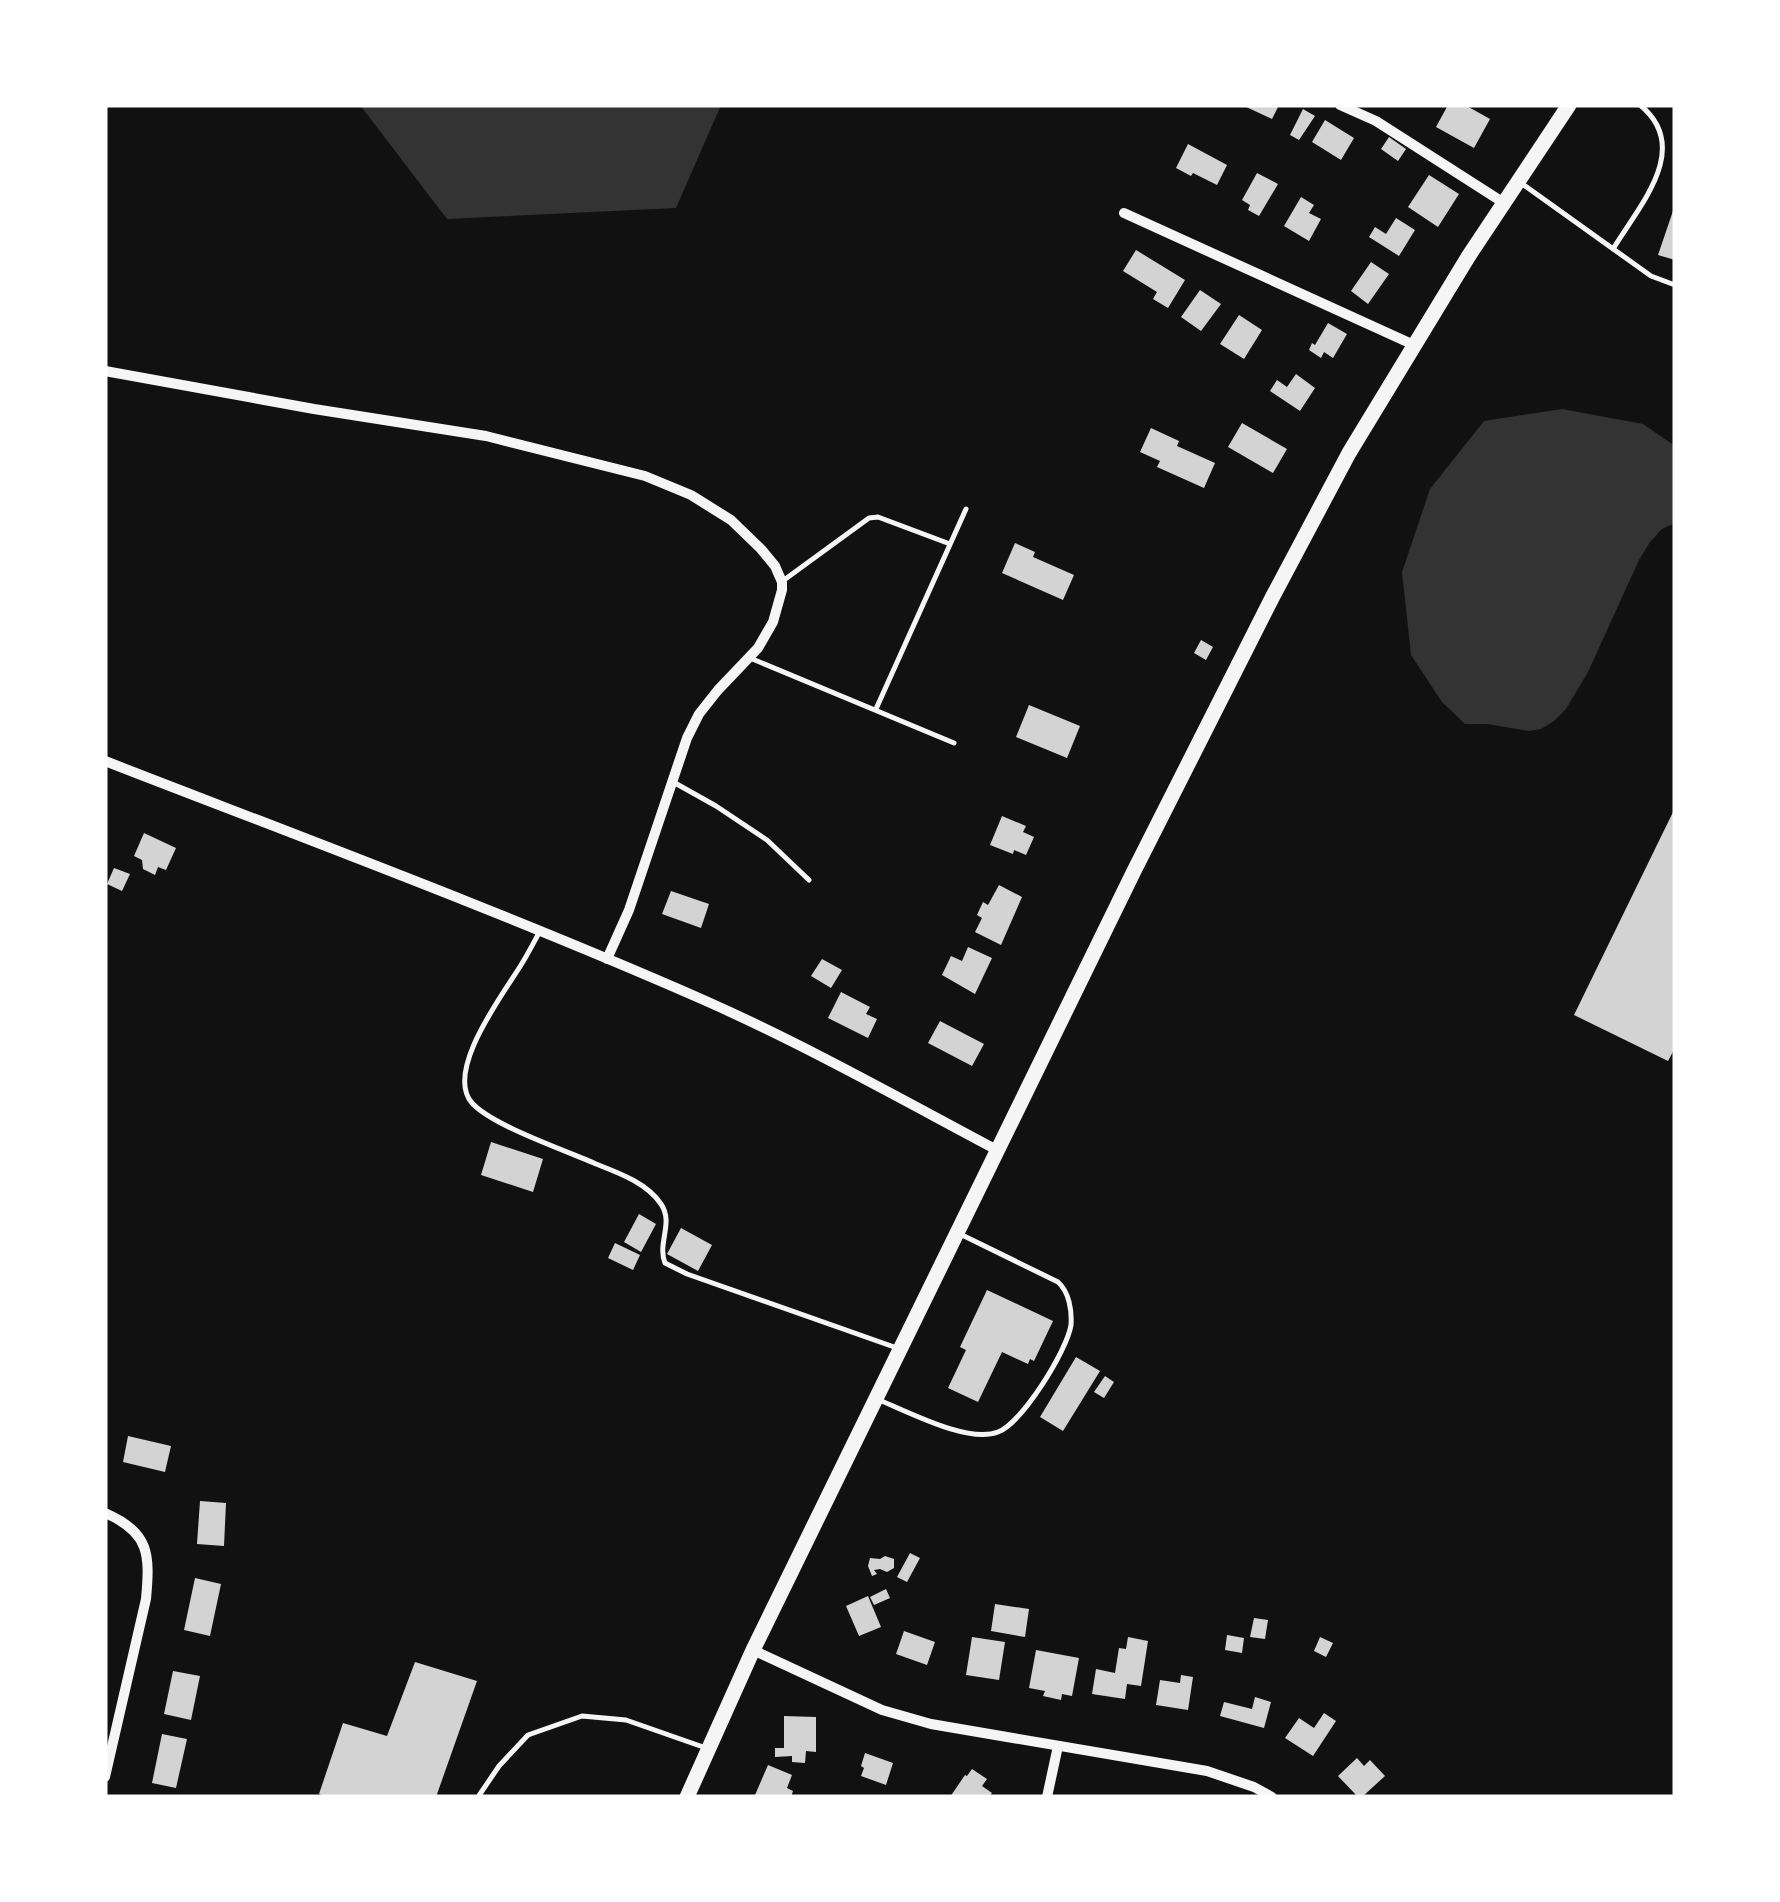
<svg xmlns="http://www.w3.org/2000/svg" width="1780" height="1902" font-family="Lora,serif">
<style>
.water{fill:#333}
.building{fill:#d3d3d3}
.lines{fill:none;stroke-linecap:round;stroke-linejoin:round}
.service{stroke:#f5f5f5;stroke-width:5}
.minor{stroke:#f5f5f5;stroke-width:10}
.primary{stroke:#f5f5f5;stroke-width:15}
</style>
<rect width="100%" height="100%" fill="#111"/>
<!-- water -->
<path class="water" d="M 360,105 L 721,105 L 676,208 L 447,219 Z
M 1562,409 L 1643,424 L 1675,446 L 1675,523 L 1662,529 L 1650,542 L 1639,560 L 1588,672 L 1566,709 L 1554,721 L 1541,729 L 1529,731 L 1487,724 L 1465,724 L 1442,702 L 1411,655 L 1402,572 L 1430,489 L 1484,421 Z"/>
<!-- building -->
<path class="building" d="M 1242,105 L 1279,105 L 1272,119 Z
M 1448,105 L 1465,105 L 1490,119 L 1474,148 L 1436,127 Z
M 1303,109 L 1315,116 L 1299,140 L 1290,135 Z
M 1325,120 L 1354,138 L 1341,160 L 1312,142 Z
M 1389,137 L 1406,149 L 1398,161 L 1381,149 Z
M 1188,144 L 1227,165 L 1217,185 L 1193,173 L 1191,176 L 1176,168 Z
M 1257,173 L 1278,184 L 1259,216 L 1248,210 L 1250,205 L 1242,200 Z
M 1429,175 L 1459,194 L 1438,227 L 1408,207 Z
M 1301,197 L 1314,205 L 1309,213 L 1321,219 L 1309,241 L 1284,226 Z
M 1674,208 L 1675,208 L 1675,260 L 1658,255 Z
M 1396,218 L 1415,230 L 1399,256 L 1369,237 L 1375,227 L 1386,234 Z
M 1136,250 L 1185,280 L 1168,308 L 1153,299 L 1157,292 L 1123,271 Z
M 1371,262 L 1389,274 L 1368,304 L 1351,291 Z
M 1200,290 L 1221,304 L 1201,331 L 1181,317 Z
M 1239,315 L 1262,330 L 1244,359 L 1220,344 Z
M 1328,323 L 1347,334 L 1333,358 L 1324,352 L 1321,358 L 1309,350 L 1312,343 L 1315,345 Z
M 1296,374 L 1315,388 L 1300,411 L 1270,391 L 1277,380 L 1287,387 Z
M 1242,423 L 1287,449 L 1273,473 L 1228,447 Z
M 1151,428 L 1179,441 L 1177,446 L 1215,463 L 1204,488 L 1157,467 L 1160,461 L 1140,452 Z
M 1015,543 L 1035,552 L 1033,557 L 1074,575 L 1063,600 L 1002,573 Z
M 1201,640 L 1213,647 L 1206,660 L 1194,653 Z
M 1029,705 L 1080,726 L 1067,758 L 1016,737 Z
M 1675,808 L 1675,1048 L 1668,1061 L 1574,1015 Z
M 1002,816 L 1026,826 L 1023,832 L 1034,837 L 1026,855 L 1014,850 L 1013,854 L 990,845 Z
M 144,833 L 176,848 L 166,870 L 158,867 L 155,875 L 143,869 L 142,860 L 134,856 Z
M 114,868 L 130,874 L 122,891 L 107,884 Z
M 999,885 L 1022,897 L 1001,945 L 975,932 L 982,918 L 977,915 L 983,902 L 988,905 Z
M 671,891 L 709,904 L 701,928 L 662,914 Z
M 968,947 L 992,958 L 975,994 L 942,975 L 951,956 L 962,961 Z
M 822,959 L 842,970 L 831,988 L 811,976 Z
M 841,992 L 870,1007 L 866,1014 L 877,1019 L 868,1038 L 828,1018 Z
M 940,1021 L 984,1044 L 972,1066 L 928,1043 Z
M 491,1142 L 543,1159 L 533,1192 L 481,1175 Z
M 639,1214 L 656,1224 L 641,1252 L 624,1242 Z
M 681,1228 L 712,1245 L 698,1271 L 667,1254 Z
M 615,1243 L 640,1255 L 633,1270 L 608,1258 Z
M 987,1290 L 1053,1321 L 1034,1361 L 1030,1359 L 1028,1364 L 1002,1352 L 978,1402 L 948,1388 L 966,1350 L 960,1347 Z
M 1076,1357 L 1100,1371 L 1063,1431 L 1040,1417 Z
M 1105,1376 L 1114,1382 L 1104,1398 L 1094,1392 Z
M 128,1436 L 171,1446 L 165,1472 L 123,1462 Z
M 200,1501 L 226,1503 L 224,1546 L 197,1544 Z
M 910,1553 L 920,1558 L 907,1582 L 897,1577 Z
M 885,1556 L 894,1559 L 894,1568 L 887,1572 L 880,1569 L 874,1570 L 877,1574 L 872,1576 L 868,1566 L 870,1558 L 880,1559 Z
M 195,1578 L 221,1584 L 210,1636 L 184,1630 Z
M 886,1589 L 890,1598 L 874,1605 L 870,1597 Z
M 868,1596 L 881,1627 L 859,1636 L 846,1606 Z
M 995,1604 L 1029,1609 L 1025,1637 L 991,1631 Z
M 1254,1618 L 1268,1620 L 1265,1639 L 1250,1637 Z
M 904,1631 L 935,1642 L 927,1665 L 896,1654 Z
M 1227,1635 L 1244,1638 L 1242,1653 L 1225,1650 Z
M 972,1637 L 1005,1642 L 999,1680 L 966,1675 Z
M 1128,1637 L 1148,1641 L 1141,1686 L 1127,1684 L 1125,1699 L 1092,1694 L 1096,1669 L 1115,1673 L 1119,1648 L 1126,1649 Z
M 1320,1637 L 1333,1643 L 1326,1657 L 1314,1651 Z
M 1036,1650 L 1079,1658 L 1072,1696 L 1062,1694 L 1061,1700 L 1043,1696 L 1045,1691 L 1029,1688 Z
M 415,1662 L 477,1681 L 436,1797 L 328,1797 L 319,1794 L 343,1723 L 387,1736 Z
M 173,1671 L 200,1676 L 191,1720 L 164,1714 Z
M 1181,1675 L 1193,1677 L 1188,1710 L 1156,1705 L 1160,1680 L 1180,1683 Z
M 1255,1697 L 1271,1702 L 1264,1728 L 1220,1716 L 1224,1702 L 1252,1709 Z
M 1324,1713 L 1336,1721 L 1313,1756 L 1285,1738 L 1299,1718 L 1314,1728 Z
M 784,1716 L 816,1717 L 816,1752 L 806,1751 L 805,1763 L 792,1762 L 792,1756 L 775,1757 L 775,1748 L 784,1748 Z
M 162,1734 L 187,1739 L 176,1788 L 152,1783 Z
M 865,1753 L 893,1763 L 886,1785 L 861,1776 L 864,1768 L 861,1766 Z
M 1357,1758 L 1364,1766 L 1370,1760 L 1385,1776 L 1362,1797 L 1358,1797 L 1338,1776 Z
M 768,1765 L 792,1775 L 787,1788 L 793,1791 L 791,1797 L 761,1797 L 755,1795 Z
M 972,1769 L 987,1779 L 982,1786 L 992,1793 L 989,1797 L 950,1797 L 965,1775 L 967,1776 Z"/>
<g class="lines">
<!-- service -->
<path class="service" d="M 1521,183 L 1651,276 L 1675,285
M 1613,249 C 1639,206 1693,148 1640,105
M 784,580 L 869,518 L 878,517 L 950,544
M 750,658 L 954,743
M 876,709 L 966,509
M 675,783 L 716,806 L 767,840 L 809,880
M 540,931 C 534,942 528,954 521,965 C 504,993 444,1071 472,1103 C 493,1126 565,1150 596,1164 C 619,1173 647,1183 661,1204 C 674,1223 657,1243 665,1263 L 687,1274 L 897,1348
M 879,1400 C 907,1411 968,1444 998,1432 C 1022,1423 1067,1351 1071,1325 C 1072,1310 1069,1292 1058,1282 L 960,1234
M 478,1797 L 499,1766 L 528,1735 L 582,1716 L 626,1720 L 706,1748"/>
<!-- minor -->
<path class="minor" d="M 1340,105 L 1376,121 L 1504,203
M 1124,213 L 1414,345
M 105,371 L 314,409 L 486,436 L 645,476 L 691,495 L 731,520 L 761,549 L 775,566 L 782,582 L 782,590 L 773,622 L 758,648 L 718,690 L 699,714 L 687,738 L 629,910 L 607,959
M 105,761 C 306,839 508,914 706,1001 C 805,1045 901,1099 997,1150
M 105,1513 C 150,1532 150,1555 146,1599 L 105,1777
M 753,1650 L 882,1710 L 931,1724 L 1207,1771 L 1254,1787 L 1272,1797
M 1047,1797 L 1058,1746"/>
<!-- primary -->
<path class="primary" d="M 687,1797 L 753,1650 L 957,1233 L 1134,871 L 1273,596 L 1349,453 L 1468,257 L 1569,105"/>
</g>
<!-- border -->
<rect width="1780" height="1902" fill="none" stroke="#ffffff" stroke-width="215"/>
</svg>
